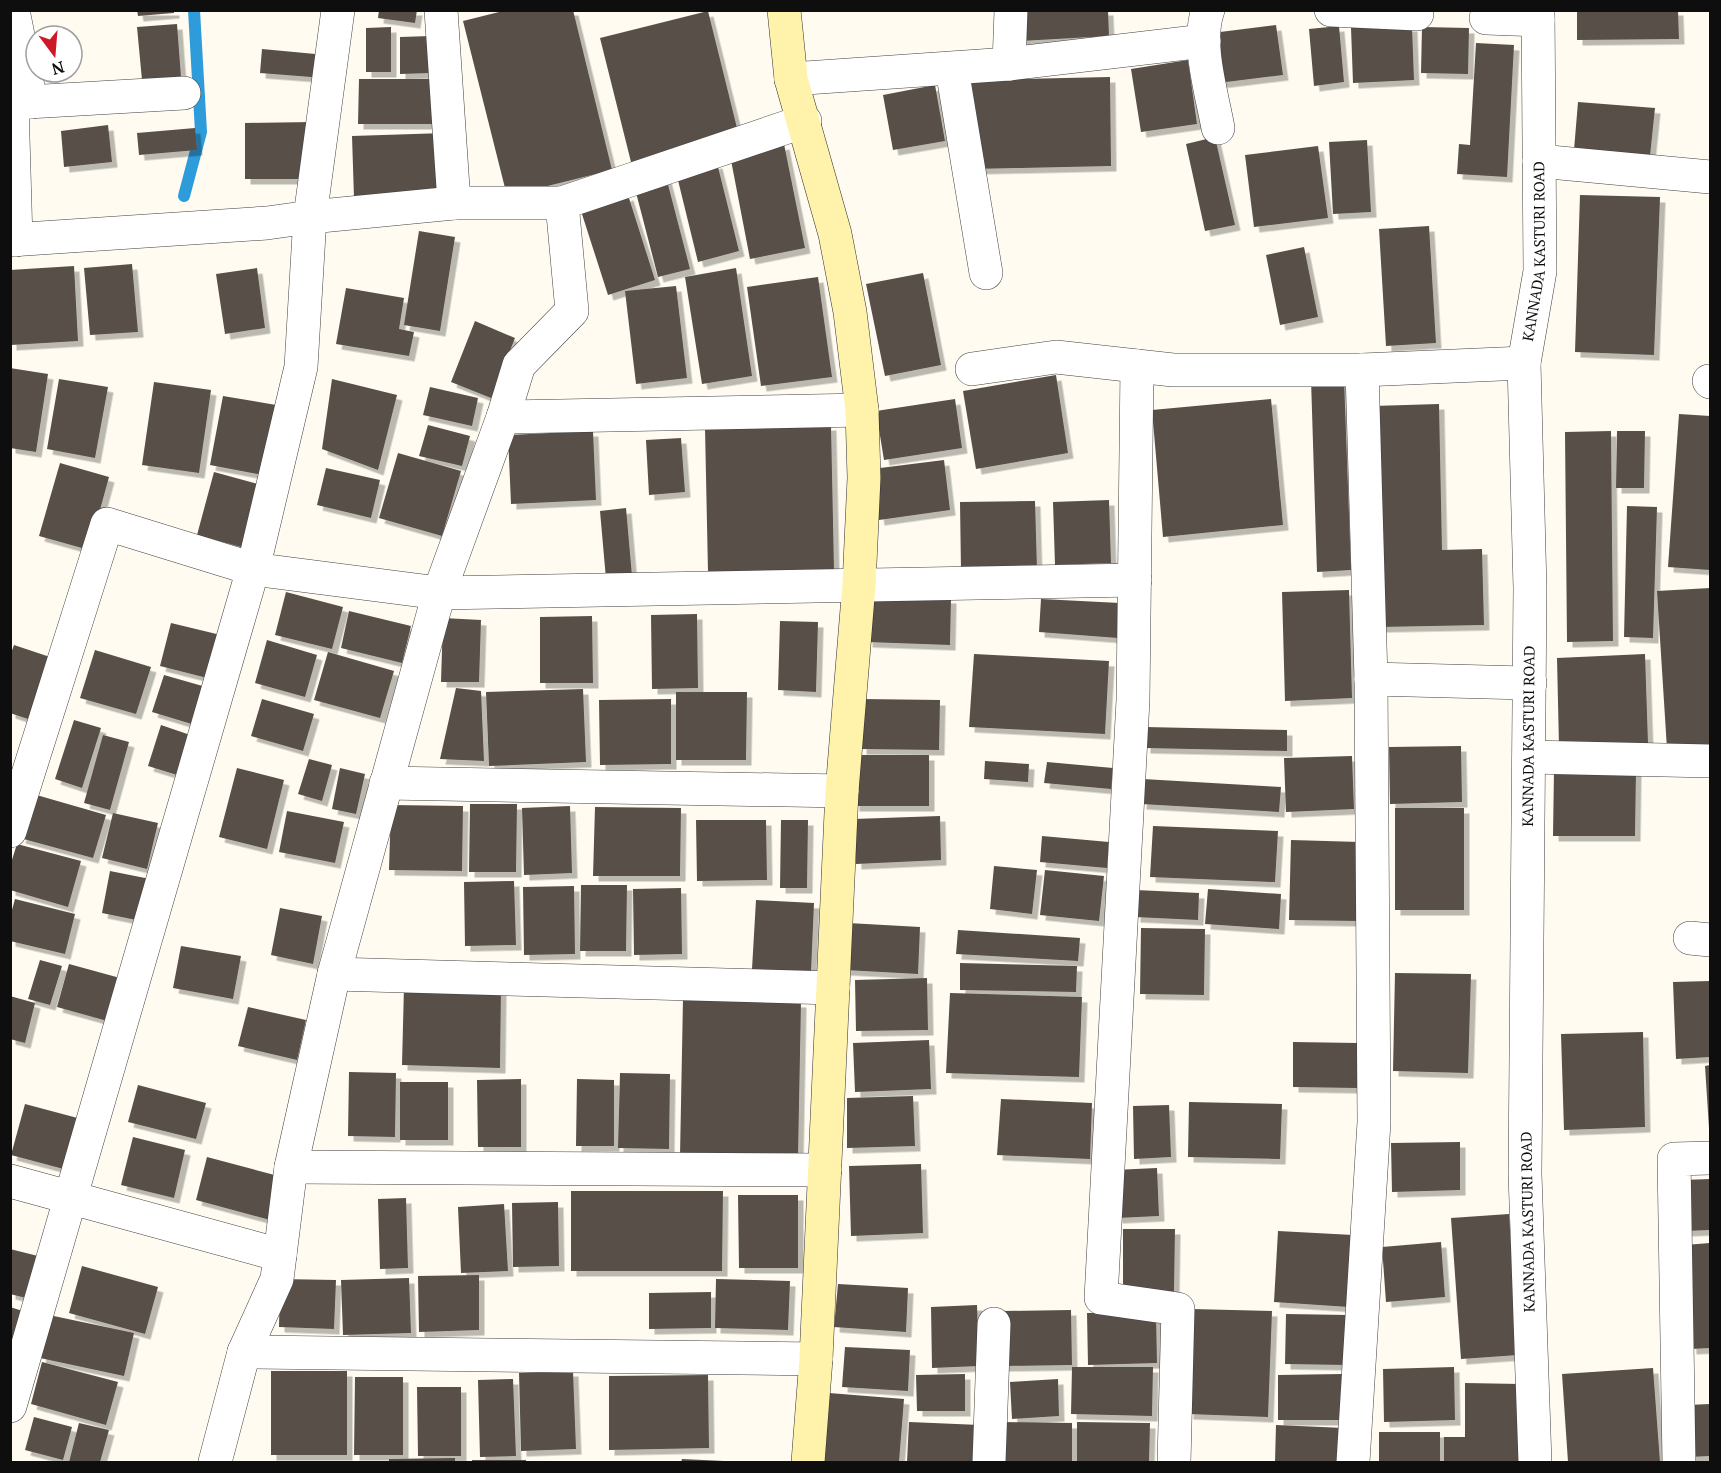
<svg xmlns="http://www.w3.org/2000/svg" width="1721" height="1473" font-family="'PT Serif',serif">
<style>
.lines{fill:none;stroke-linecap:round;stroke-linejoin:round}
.stream{stroke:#2e9cdb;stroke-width:12}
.building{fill:#584f49;filter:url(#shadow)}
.street-casing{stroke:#414141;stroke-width:34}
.secondary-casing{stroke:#303030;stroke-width:34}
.street{stroke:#fff;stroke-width:33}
.secondary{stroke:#fff3ab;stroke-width:33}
.labels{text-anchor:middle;stroke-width:6;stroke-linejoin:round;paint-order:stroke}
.street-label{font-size:15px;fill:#0e0e0e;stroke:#fff}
</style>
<defs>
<filter id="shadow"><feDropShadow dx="5.5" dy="5.5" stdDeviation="0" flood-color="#0004"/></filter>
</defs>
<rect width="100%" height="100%" fill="#fffbf0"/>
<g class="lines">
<!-- stream -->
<path class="stream" d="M 184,196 L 201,132 L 194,10"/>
</g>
<!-- building -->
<path class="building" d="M 137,10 L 174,10 L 174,13 L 138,16 Z
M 379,10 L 417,10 L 415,23 L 378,18 Z
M 507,10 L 573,10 L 612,170 L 507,196 L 463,21 Z
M 1020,10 L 1108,10 L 1109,36 L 1021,41 Z
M 1577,10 L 1678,10 L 1679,39 L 1577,40 Z
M 708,11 L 740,140 L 632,166 L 600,38 Z
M 177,24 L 181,77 L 142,80 L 137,27 Z
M 1276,25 L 1283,75 L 1218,83 L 1212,33 Z
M 1339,26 L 1344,82 L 1314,86 L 1309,29 Z
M 1412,26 L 1414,80 L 1353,83 L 1351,28 Z
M 391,27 L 391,72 L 366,72 L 366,28 Z
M 1422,27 L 1469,28 L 1468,74 L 1421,73 Z
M 431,36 L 431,73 L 400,74 L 400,37 Z
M 1476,43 L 1514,45 L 1507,177 L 1457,174 L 1459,144 L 1470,145 Z
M 262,49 L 326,55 L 324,78 L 260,73 Z
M 1188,60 L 1197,124 L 1141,132 L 1131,69 Z
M 1110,77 L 1111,166 L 970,169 L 968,80 Z
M 359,79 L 437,79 L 437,124 L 358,124 Z
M 935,85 L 945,141 L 893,150 L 883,95 Z
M 1578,102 L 1655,108 L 1650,156 L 1574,150 Z
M 313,122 L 313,179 L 245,179 L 245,123 Z
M 108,125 L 112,162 L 64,167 L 61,131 Z
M 195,128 L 197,150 L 139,155 L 137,133 Z
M 445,133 L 448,194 L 354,198 L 352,136 Z
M 1215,137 L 1235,225 L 1205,231 L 1186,144 Z
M 1367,140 L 1371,212 L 1333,214 L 1329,142 Z
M 784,144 L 805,248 L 750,259 L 730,155 Z
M 1318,146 L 1328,218 L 1254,227 L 1245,155 Z
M 717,163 L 739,251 L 698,262 L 676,172 Z
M 665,173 L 690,269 L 658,277 L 633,181 Z
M 628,195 L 655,280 L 608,295 L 581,211 Z
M 1580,195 L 1660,197 L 1654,355 L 1575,352 Z
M 1429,226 L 1436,343 L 1386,346 L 1379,229 Z
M 419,231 L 455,237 L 440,331 L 404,325 Z
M 1304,247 L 1318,317 L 1280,325 L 1266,255 Z
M 132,264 L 138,332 L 90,335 L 84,268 Z
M 74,266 L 78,341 L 11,345 L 10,270 Z
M 257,268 L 265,328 L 225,334 L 216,274 Z
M 736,268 L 752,376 L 702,384 L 685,277 Z
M 923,273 L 941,365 L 885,376 L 866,284 Z
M 818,277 L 832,377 L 761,386 L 747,287 Z
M 676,286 L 687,378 L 636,384 L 625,291 Z
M 346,288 L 404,298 L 399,329 L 414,332 L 409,356 L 336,344 Z
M 475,321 L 515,338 L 491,398 L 451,382 Z
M 10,368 L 48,374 L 36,452 L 10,448 Z
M 1056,375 L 1068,453 L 976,469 L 963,391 Z
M 1344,378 L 1351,570 L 1317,572 L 1311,379 Z
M 59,379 L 108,387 L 95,458 L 47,449 Z
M 332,379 L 397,395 L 378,470 L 322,449 Z
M 154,382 L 211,390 L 199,473 L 142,465 Z
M 430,387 L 478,398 L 472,426 L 423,415 Z
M 223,396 L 282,406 L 268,476 L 210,465 Z
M 955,399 L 962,448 L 884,460 L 876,411 Z
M 1271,399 L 1283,525 L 1163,537 L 1152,410 Z
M 1439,404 L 1442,550 L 1482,549 L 1484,625 L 1379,627 L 1373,406 Z
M 1679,414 L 1710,416 L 1710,570 L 1668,567 Z
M 428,425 L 470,436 L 462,466 L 419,456 Z
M 831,425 L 834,569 L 708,572 L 705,428 Z
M 593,431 L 596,500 L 511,504 L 508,435 Z
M 1611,431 L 1613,641 L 1567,642 L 1565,432 Z
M 1617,431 L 1645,431 L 1644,488 L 1616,488 Z
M 681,438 L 685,492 L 649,495 L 646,440 Z
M 398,453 L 461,471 L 442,536 L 379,518 Z
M 944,460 L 950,510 L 879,520 L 872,469 Z
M 60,463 L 109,477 L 89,550 L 39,536 Z
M 326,468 L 380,480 L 371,518 L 317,505 Z
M 214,472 L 269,487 L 252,550 L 197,535 Z
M 1109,500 L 1111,563 L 1055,565 L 1053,502 Z
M 1035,501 L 1037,569 L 961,571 L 960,502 Z
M 1627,506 L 1657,507 L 1653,638 L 1624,637 Z
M 626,508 L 632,576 L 606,579 L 600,511 Z
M 1710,588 L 1710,747 L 1667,749 L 1657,591 Z
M 1349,590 L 1352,698 L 1285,701 L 1282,592 Z
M 286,592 L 343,607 L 332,649 L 275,635 Z
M 869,596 L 951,598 L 950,645 L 867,642 Z
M 1041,599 L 1120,603 L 1118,638 L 1039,632 Z
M 349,611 L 411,626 L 402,663 L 341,648 Z
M 697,614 L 698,688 L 652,689 L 651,615 Z
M 592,616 L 593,683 L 540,683 L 540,617 Z
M 443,618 L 481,620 L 479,682 L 441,682 Z
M 780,621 L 818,622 L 816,692 L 778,690 Z
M 171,623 L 229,637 L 219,681 L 160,666 Z
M 267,640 L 317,655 L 305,697 L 255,683 Z
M 14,645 L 59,660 L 37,722 L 10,713 L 10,656 Z
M 95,650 L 151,667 L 136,714 L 80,698 Z
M 328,652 L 394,671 L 380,718 L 314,700 Z
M 974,654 L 1109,661 L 1105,734 L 969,727 Z
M 1645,654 L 1648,743 L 1559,746 L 1557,658 Z
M 164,675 L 206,687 L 195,725 L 152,712 Z
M 456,688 L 481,691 L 484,761 L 440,759 Z
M 583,689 L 586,762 L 489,766 L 486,692 Z
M 676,692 L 747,692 L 746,760 L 676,760 Z
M 262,699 L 314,714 L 303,751 L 251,736 Z
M 671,699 L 671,764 L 600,765 L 599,700 Z
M 862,699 L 940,700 L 939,750 L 861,749 Z
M 74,720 L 101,728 L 82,788 L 55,779 Z
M 161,725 L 199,738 L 187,778 L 148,766 Z
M 1145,727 L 1287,730 L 1287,751 L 1145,748 Z
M 103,735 L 129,742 L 110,810 L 84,803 Z
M 1461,746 L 1462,802 L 1390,804 L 1389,747 Z
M 854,755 L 929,755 L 929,806 L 854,806 Z
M 1352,756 L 1354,809 L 1286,812 L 1284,758 Z
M 309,759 L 332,765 L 322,801 L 298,794 Z
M 985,761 L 1029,764 L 1028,782 L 984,779 Z
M 1047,762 L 1113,768 L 1111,789 L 1044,783 Z
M 237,768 L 284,780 L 267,849 L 219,837 Z
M 340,768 L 365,774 L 356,814 L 332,809 Z
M 1554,770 L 1636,770 L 1635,836 L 1553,836 Z
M 1143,779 L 1281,787 L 1279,812 L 1141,804 Z
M 33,794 L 106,815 L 93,858 L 20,838 Z
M 470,804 L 517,804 L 516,872 L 469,872 Z
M 391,805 L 463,806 L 462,871 L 389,870 Z
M 570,806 L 572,873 L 524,875 L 522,808 Z
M 595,807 L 681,808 L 680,876 L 593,876 Z
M 1395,808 L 1464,808 L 1464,910 L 1395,910 Z
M 287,811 L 344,822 L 335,863 L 279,852 Z
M 113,813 L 158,823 L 147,869 L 102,858 Z
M 940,816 L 941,860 L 856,864 L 854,819 Z
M 696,820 L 766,820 L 767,880 L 697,881 Z
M 781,820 L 808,820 L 807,888 L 780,888 Z
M 1153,826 L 1278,831 L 1275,882 L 1150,877 Z
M 1042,836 L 1109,842 L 1107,868 L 1040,862 Z
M 1291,840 L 1360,842 L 1358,921 L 1289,920 Z
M 17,844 L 81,861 L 68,907 L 10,890 L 10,866 Z
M 994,866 L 1037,870 L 1032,914 L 990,909 Z
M 1045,870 L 1104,876 L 1099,921 L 1040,915 Z
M 110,871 L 155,880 L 146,922 L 102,913 Z
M 514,881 L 516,945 L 465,946 L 464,882 Z
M 581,885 L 627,885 L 626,951 L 580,951 Z
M 574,886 L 575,954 L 524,955 L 523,887 Z
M 681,888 L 682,954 L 634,955 L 633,889 Z
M 1208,889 L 1281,894 L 1279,929 L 1205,924 Z
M 1136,890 L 1199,893 L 1198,920 L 1135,917 Z
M 15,899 L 75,914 L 65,954 L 10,941 L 10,917 Z
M 756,900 L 814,903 L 811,972 L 752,969 Z
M 280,908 L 322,916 L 313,964 L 271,955 Z
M 848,923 L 920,927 L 918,974 L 845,970 Z
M 1141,928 L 1205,929 L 1204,995 L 1140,994 Z
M 958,930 L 1080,938 L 1078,961 L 956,954 Z
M 181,946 L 241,956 L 233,999 L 173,988 Z
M 40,960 L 62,966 L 50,1005 L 28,999 Z
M 960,963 L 1077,966 L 1076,992 L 960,990 Z
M 69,964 L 131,981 L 118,1024 L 57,1007 Z
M 1395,973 L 1471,974 L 1468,1073 L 1393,1071 Z
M 927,978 L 928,1030 L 856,1031 L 855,980 Z
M 1710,981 L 1710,1057 L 1676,1059 L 1673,982 Z
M 404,986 L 501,988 L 500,1068 L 402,1065 Z
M 950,993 L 1082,997 L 1079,1077 L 946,1073 Z
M 10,996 L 35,1003 L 25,1043 L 10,1039 Z
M 683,999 L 801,1002 L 798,1158 L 680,1156 Z
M 248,1007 L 306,1020 L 297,1060 L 238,1046 Z
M 1643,1032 L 1645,1127 L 1564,1130 L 1561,1034 Z
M 929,1040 L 931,1089 L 855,1092 L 853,1043 Z
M 1293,1042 L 1358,1043 L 1357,1088 L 1293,1087 Z
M 1710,1065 L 1710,1128 L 1709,1128 L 1705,1066 Z
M 349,1072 L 396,1073 L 395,1137 L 348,1136 Z
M 620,1073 L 670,1074 L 669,1149 L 618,1148 Z
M 521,1079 L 521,1147 L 478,1147 L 477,1080 Z
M 577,1079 L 614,1080 L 614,1146 L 576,1146 Z
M 400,1082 L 448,1082 L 448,1140 L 400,1140 Z
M 138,1085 L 206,1103 L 196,1139 L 128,1122 Z
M 913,1096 L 915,1146 L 847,1148 L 847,1098 Z
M 1001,1099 L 1092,1103 L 1090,1159 L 997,1155 Z
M 1189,1102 L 1282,1104 L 1280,1159 L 1188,1157 Z
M 25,1104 L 85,1120 L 71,1171 L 11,1155 Z
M 1169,1105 L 1171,1157 L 1134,1159 L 1133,1106 Z
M 133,1137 L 185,1150 L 174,1198 L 121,1185 Z
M 1460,1142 L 1460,1190 L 1392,1192 L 1391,1143 Z
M 207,1157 L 282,1177 L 270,1220 L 196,1200 Z
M 921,1164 L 923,1233 L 851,1236 L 849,1166 Z
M 1157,1168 L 1159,1216 L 1117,1218 L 1114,1170 Z
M 1710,1179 L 1710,1230 L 1685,1231 L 1683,1180 Z
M 571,1191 L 723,1191 L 722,1271 L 571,1271 Z
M 738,1195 L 798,1195 L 798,1268 L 739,1268 Z
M 406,1198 L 408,1268 L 380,1269 L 378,1199 Z
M 558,1202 L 559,1266 L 513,1267 L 512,1203 Z
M 504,1204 L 508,1271 L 461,1273 L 458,1207 Z
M 1509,1214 L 1518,1355 L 1461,1359 L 1451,1218 Z
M 1123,1229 L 1175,1229 L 1174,1293 L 1123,1292 Z
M 1278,1231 L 1353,1235 L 1349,1307 L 1274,1302 Z
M 1441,1242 L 1445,1297 L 1386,1302 L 1382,1247 Z
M 1710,1243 L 1710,1348 L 1691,1349 L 1685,1245 Z
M 10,1249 L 38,1256 L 26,1298 L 10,1294 Z
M 82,1266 L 158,1287 L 145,1334 L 69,1313 Z
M 479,1275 L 479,1330 L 419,1332 L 418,1276 Z
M 409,1278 L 411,1333 L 343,1335 L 341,1280 Z
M 280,1279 L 336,1280 L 334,1329 L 279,1327 Z
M 716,1279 L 790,1281 L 788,1330 L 715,1328 Z
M 838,1284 L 908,1288 L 906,1332 L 834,1327 Z
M 711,1292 L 711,1328 L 649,1329 L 649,1293 Z
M 977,1305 L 979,1366 L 932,1368 L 931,1307 Z
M 10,1307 L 29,1313 L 20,1345 L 10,1342 Z
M 1192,1309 L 1272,1311 L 1268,1417 L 1188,1414 Z
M 1071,1310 L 1072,1365 L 1003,1366 L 1002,1311 Z
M 1087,1313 L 1156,1313 L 1157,1363 L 1088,1365 Z
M 1286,1314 L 1348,1315 L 1346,1365 L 1285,1364 Z
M 49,1315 L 134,1333 L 124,1376 L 40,1358 Z
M 845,1347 L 910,1350 L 908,1391 L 842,1387 Z
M 42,1362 L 118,1382 L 106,1425 L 31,1404 Z
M 1072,1367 L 1153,1367 L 1152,1416 L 1071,1414 Z
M 1454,1367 L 1455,1420 L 1384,1422 L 1383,1369 Z
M 1653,1368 L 1660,1462 L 1568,1462 L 1562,1374 Z
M 271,1371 L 347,1371 L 347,1455 L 271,1455 Z
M 573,1371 L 576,1449 L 521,1451 L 519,1373 Z
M 965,1374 L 965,1411 L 917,1411 L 916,1375 Z
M 1342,1374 L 1342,1420 L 1278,1420 L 1278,1375 Z
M 708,1375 L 709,1448 L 609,1450 L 609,1376 Z
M 355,1377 L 403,1377 L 403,1455 L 354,1455 Z
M 513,1379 L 516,1456 L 480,1457 L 478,1380 Z
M 1058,1379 L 1059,1416 L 1012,1419 L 1010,1382 Z
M 1465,1383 L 1520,1384 L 1520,1462 L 1444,1462 L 1444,1437 L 1465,1437 Z
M 417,1387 L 461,1387 L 461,1456 L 418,1456 Z
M 829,1393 L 904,1399 L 899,1462 L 822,1462 Z
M 1710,1404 L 1710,1456 L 1689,1457 L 1687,1405 Z
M 34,1417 L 72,1427 L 63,1460 L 25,1450 Z
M 909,1422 L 980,1425 L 978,1462 L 907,1462 Z
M 1002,1422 L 1072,1423 L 1072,1462 L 1002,1462 Z
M 1077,1422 L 1150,1423 L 1149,1462 L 1077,1462 Z
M 79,1423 L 109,1430 L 100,1462 L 69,1462 Z
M 1276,1425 L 1344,1428 L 1343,1462 L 1275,1462 Z
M 1379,1432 L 1440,1432 L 1440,1462 L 1379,1462 Z
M 455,1458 L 455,1462 L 389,1462 L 389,1459 Z
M 682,1459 L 724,1461 L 724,1462 L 681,1462 Z
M 472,1460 L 526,1460 L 526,1462 L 472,1462 Z"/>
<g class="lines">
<defs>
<g id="street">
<path d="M 13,10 L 31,102"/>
<path d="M 441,10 L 454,203"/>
<path d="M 1208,10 C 1196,43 1212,94 1218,128"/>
<path d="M 1331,10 L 1417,14"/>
<path d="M 1486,18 L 1538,20"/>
<path d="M 1009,64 L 1011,10"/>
<path d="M 952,69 L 986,273"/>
<path d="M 791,79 L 1009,64 L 1204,41"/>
<path d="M 10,103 L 184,93"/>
<path d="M 12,103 L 16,240"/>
<path d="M 1539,161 L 1710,177"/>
<path d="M 10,240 L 267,223 L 310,217 L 338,10"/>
<path d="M 1137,366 L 1133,700 L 1101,1298 L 1178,1309 L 1174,1462"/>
<path d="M 972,369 L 1056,357 L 1173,370 L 1362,370 L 1524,363"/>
<path d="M 1709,381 L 1710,382"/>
<path d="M 503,417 L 862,410"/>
<path d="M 1371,679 L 1530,683"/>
<path d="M 1529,757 L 1710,761"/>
<path d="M 386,783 L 842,791"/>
<path d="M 10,831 L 107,524 L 253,569 L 439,593 L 1135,580"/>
<path d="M 1690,938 L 1710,940"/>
<path d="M 334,974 L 833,988"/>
<path d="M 291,1167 L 825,1170"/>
<path d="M 10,1181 L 280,1255"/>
<path d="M 244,1352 L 816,1359"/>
<path d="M 10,1406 L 253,569 L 301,367 L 310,217 L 454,203 L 562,203"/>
<path d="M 215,1462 L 244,1352 L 277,1279 L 291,1167 L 334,974 L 439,593 L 503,417 L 519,365 L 572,311 L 562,203 L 805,121"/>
<path d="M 989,1462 L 994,1324"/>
<path d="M 1353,1462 L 1374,1122 L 1371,679 L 1362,370"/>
<path id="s1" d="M 1535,1462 L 1525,1174 L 1530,588 L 1524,363 L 1540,271 L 1538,10"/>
<path d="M 1679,1462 L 1674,1159 L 1710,1158"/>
</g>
<path id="secondary" d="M 784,10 L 791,79 L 835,234 L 850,312 L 862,410 L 864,478 L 859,585 L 842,791 L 816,1359 L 808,1462"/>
</defs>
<!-- street casing -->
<use href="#street" class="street-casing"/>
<!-- secondary casing -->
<use href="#secondary" class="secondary-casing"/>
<!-- street -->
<use href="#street" class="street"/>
<!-- secondary -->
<use href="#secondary" class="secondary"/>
</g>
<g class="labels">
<!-- street labels -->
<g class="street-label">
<text dy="5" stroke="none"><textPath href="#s1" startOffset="1212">KANNADA KASTURI ROAD</textPath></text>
<text dy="5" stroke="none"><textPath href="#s1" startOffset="726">KANNADA KASTURI ROAD</textPath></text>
<text transform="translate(1528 1222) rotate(-91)" y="5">KANNADA KASTURI ROAD</text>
</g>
</g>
<!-- border -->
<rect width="1721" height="1473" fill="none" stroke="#0e0e0e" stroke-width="24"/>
<!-- north arrow -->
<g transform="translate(54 54) rotate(164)"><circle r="28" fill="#ffffff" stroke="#9f9f9f" stroke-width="1.5"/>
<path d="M0-4.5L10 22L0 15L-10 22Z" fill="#cd1827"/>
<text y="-9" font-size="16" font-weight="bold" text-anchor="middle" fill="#0e0e0e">N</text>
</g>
</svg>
